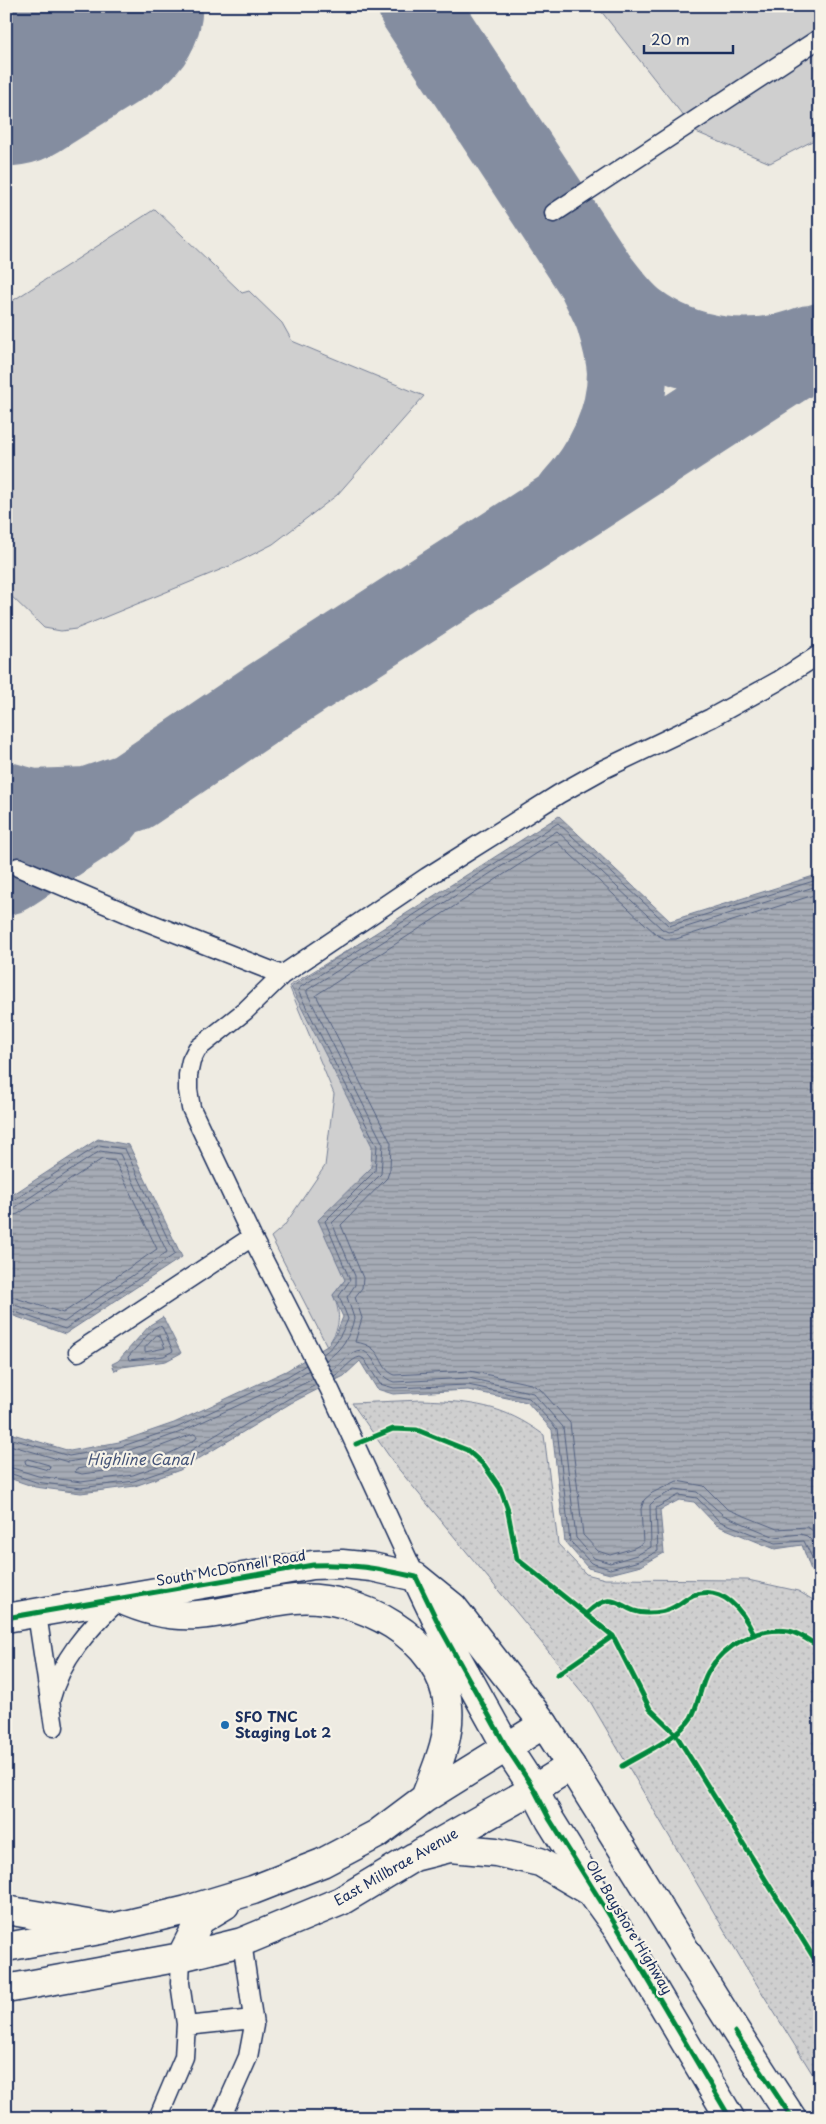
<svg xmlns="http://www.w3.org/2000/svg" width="826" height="2124" font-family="'Playpen Sans',sans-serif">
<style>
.green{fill:#cfcfcf;stroke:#757f96}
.park{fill:url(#park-dots);stroke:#757f96}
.water{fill:url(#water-rules);stroke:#6e7992}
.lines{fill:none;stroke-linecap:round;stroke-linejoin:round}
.shore{stroke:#536181;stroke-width:1}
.taxiway{stroke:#848da0;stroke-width:80}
.runway{stroke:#848da0;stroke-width:201}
.service-casing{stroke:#1b2f5e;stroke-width:21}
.tertiary-casing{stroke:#1b2f5e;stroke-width:31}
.secondary-casing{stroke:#1b2f5e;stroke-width:31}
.motorway-casing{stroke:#1b2f5e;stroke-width:31}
.service{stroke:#f7f3e8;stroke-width:18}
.tertiary{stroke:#f7f3e8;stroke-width:28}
.secondary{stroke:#f7f3e8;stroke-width:28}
.motorway{stroke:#f7f3e8;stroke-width:28}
.cycleway-casing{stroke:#f7f3e8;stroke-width:8}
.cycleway{stroke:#00873e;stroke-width:5}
.poi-dot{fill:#1f6fb2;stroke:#f7f3e8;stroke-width:2}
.labels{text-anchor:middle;stroke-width:4.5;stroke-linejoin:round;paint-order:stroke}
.street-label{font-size:14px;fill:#1b2f5e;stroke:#f7f3e8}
.poi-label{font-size:14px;font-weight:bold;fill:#1b2f5e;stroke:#f7f3e8;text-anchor:start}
.water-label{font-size:15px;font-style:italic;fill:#455478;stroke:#f7f3e8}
</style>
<defs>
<pattern id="park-dots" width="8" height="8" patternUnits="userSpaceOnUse" patternTransform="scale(1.25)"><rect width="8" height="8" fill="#cfcfcf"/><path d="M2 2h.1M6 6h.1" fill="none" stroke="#b1b2b4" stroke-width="1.8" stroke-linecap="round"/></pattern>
<pattern id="water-rules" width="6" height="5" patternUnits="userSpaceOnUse" patternTransform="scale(1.25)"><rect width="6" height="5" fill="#a6abb5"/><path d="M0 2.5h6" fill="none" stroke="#868c96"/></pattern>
</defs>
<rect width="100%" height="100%" fill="#eeebe2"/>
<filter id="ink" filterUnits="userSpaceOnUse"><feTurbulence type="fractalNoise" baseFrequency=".02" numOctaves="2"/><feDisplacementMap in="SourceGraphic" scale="10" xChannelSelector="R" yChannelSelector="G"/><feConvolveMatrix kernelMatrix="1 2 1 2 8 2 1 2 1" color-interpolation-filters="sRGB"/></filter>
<g filter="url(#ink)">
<!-- green -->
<path class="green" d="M 597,6 L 820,6 L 820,137 L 770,163 L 696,132 Z
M 155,209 L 242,293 L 249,291 L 282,323 L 292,341 L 424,396 L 337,495 L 273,544 L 232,565 L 76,629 L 61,631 L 44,628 L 6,591 L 6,305 Z
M 373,935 L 394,1144 L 345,1280 L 333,1295 C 342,1315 340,1329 327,1346 L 271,1237 L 284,1226 L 325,1166 L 334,1094 L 289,986 Z"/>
<!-- park -->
<path class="park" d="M 421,1400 C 472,1402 502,1404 544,1435 L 558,1544 L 586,1574 L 605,1579 L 748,1580 L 798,1591 L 820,1604 L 820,2086 L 746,1967 L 591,1703 L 396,1466 L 352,1403 Z"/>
<!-- water -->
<path class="water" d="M 559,816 L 670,921 L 820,874 L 820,1581 L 812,1573 L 802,1545 L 775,1549 L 716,1525 L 694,1502 L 679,1500 L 660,1510 L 664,1553 L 641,1566 L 610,1574 L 588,1568 L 565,1542 L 552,1430 L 527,1402 L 468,1390 L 393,1394 L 377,1389 L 360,1361 L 344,1376 L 291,1403 L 180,1470 L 135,1486 L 81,1493 L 35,1487 L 6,1477 L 6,1432 L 70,1451 L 119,1442 L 174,1423 L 286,1371 L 327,1346 L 336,1334 L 343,1317 L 333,1295 L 345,1280 L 318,1220 L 371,1168 L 372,1146 L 291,987 Z
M 98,1139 L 129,1145 L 182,1257 L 65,1334 L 6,1313 L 6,1199 Z
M 163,1317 L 181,1353 L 166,1361 L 122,1367 L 115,1371 L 112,1364 L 118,1361 L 150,1325 Z"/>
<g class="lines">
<!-- shore -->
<path class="shore" d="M 820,893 L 676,939 L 666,939 L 657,935 L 556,841 L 316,995 L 391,1143 L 390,1169 L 387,1178 L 341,1225 L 363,1278 L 362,1288 L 355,1297 L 362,1318 L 355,1342 C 386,1346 377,1369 395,1375 L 470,1371 L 531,1384 L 540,1389 L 570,1423 L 583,1535 L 598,1551 L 610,1555 L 634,1548 L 643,1543 L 641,1509 L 644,1500 L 652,1493 L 677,1481 L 704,1486 L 727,1509 L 777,1529 L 807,1527 L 815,1532 L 820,1540
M 6,1203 L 11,1202 L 99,1145 L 125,1149 L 175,1254 L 65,1329 L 6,1309
M 6,1209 L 14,1208 L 100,1151 L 120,1154 L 167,1252 L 64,1322 L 6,1302
M 6,1217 L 18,1214 L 102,1159 L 115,1161 L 157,1249 L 63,1313 L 6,1295
M 159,1326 L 162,1327 L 173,1351 L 164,1356 L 129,1360 L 128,1357 L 153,1329 Z
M 157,1335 L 160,1336 L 165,1348 L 145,1352 L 145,1348 Z
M 323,1354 C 336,1346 342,1333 348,1319 L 339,1296 L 350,1280 L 325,1221 L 375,1171 L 377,1146 L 298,991 L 299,988 L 558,823 L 669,926 L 820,879
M 326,1360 C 341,1351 351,1335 354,1318 L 347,1297 L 355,1285 L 355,1276 L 332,1223 L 381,1174 L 383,1144 L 307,993 L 307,990 L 557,831 L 662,929 L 668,932 L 674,931 L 820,885
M 331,1370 C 342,1365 348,1351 361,1350 C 378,1356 375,1376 394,1382 L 469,1378 L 533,1393 L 563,1427 L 576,1538 L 594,1558 L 610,1563 L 637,1555 L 651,1547 L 650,1505 L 655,1500 L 675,1489 L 697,1492 L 723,1515 L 775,1537 L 800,1534 L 807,1536 L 812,1541 L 820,1561
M 334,1376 C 344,1371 350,1359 360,1357 L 364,1359 L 380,1384 L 394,1388 L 468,1385 L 529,1398 L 557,1429 L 570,1541 L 591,1563 L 610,1569 L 639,1561 L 658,1551 L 656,1508 L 679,1495 L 697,1498 L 719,1521 L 775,1543 L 804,1541 L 820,1574
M 194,1434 L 197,1436 L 196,1439 C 156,1464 128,1468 82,1474 L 75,1472 L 77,1469 L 124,1460 Z
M 6,1437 L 69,1456 L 120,1447 L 176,1428 L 288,1376 L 306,1365
M 6,1444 L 68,1462 L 121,1453 L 178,1433 L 291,1381 L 309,1370
M 28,1459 L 49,1465 L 50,1468 L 48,1470 L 26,1464 L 25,1461 Z
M 6,1466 L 38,1476 L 81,1482 L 133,1475 L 175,1460 L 285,1393 L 313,1379
M 6,1472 L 36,1482 L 81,1488 L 134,1481 L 178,1466 L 288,1399 L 316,1385"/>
<!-- taxiway -->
<path class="taxiway" d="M 418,6 L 597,278 C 603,292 612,306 616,320 C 621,336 626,355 627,372 C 627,420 604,465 573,499
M 597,278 C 609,293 620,309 635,321 C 684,359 753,368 810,345
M 6,802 L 31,809 L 88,807 L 132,792 L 271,698 L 820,343
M 6,875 L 104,811"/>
<!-- runway -->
<path class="runway" d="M 6,66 L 102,6"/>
<defs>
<path id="service" d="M 554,213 L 820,38
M 18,867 L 145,921 L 282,975
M 78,1352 L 252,1237
M 416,1577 L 330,1390 L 252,1237 L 191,1108 L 188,1090 L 188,1075 L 191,1061 L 197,1049 L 245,1011 L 282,975 L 427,877 L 559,794 L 602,770 L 711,718 L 778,681 L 820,654
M 37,1614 L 54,1727
M 50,1701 C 61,1659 88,1629 119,1600
M 186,2026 L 253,2019
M 158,2118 L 184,2057 L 186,2024 L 180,1983 L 181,1957
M 221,2118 L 248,2057 L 254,2025 L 242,1942"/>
<path id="tertiary" d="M 420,1585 L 441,1629 L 507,1748 L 534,1789 L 550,1820 L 601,1902
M 6,1618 L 313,1565 L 342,1564 L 372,1567 L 416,1577 L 453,1607 L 544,1724
M 421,1853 L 534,1789 L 571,1766"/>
<path id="secondary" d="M 120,1599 C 144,1610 170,1617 197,1615 C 230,1613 262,1602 295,1599 C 358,1594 442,1637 448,1706 C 451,1738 436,1769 425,1798
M 6,1947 L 111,1928 L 187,1910 L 253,1890 L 322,1863 L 377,1834 L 425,1798 L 544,1724 C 628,1854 706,1989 792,2118
M 181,1957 L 200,1920 L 225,1905
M 6,1989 L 181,1957 L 242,1942 L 341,1901 L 414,1857 L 450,1848 L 496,1852 L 540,1862 L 591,1892 L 620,1932 L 730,2118"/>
<path id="motorway" d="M 6,1910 L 111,1928"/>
</defs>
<!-- service casing -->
<use href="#service" class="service-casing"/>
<!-- tertiary casing -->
<use href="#tertiary" class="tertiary-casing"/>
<!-- secondary casing -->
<use href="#secondary" class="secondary-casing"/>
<!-- motorway casing -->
<use href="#motorway" class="motorway-casing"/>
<!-- service -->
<use href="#service" class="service"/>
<!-- tertiary -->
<use href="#tertiary" class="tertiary"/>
<!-- secondary -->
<use href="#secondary" class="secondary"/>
<!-- motorway -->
<use href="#motorway" class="motorway"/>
<defs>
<path id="cycleway" d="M 356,1444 L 393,1429 L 417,1430 L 467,1450 L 484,1465 L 500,1488 L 507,1507 L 517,1559 L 613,1636 L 650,1709 L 675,1733 L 820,1968
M 586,1614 C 617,1584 619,1614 648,1613 C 657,1613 666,1612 674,1607 C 681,1604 686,1598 693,1595 C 723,1584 743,1611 754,1635
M 6,1618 L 313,1565 C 351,1563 380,1569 416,1577 L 441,1629 L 507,1748 L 534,1789 L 550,1820 L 620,1932 L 730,2118
M 557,1675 L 613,1636
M 622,1766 C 642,1754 679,1737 691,1718 C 699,1704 700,1686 708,1672 C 724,1645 758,1626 789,1631 C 799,1633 811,1642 820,1647
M 735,2032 L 792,2118"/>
</defs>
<!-- cycleway casing -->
<use href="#cycleway" class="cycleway-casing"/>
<!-- cycleway -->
<use href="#cycleway" class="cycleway"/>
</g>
</g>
<!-- markers -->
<circle class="poi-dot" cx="225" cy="1725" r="5"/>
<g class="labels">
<!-- street labels -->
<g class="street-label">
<text transform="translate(231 1568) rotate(-10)" y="5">South McDonnell Road</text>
<text transform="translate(396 1867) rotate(-30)" y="5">East Millbrae Avenue</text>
<text transform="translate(629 1927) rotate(59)" y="5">Old Bayshore Highway</text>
</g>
<!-- poi labels -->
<g class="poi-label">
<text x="235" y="1722">SFO TNC<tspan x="235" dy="16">Staging Lot 2</tspan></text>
</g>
<!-- water labels -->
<g class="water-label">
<text x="140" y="1465">Highline Canal</text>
</g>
</g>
<!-- margin -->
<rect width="826" height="2124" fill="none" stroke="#f7f3e8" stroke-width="25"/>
<rect x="12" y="12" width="801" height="2099" fill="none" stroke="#1b2f5e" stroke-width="2" filter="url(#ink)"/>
<!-- scale -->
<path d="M644 45v8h89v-8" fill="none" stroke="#1b2f5e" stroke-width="2.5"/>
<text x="651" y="45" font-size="15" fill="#1b2f5e" stroke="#f7f3e8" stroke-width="4" paint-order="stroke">20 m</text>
</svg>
